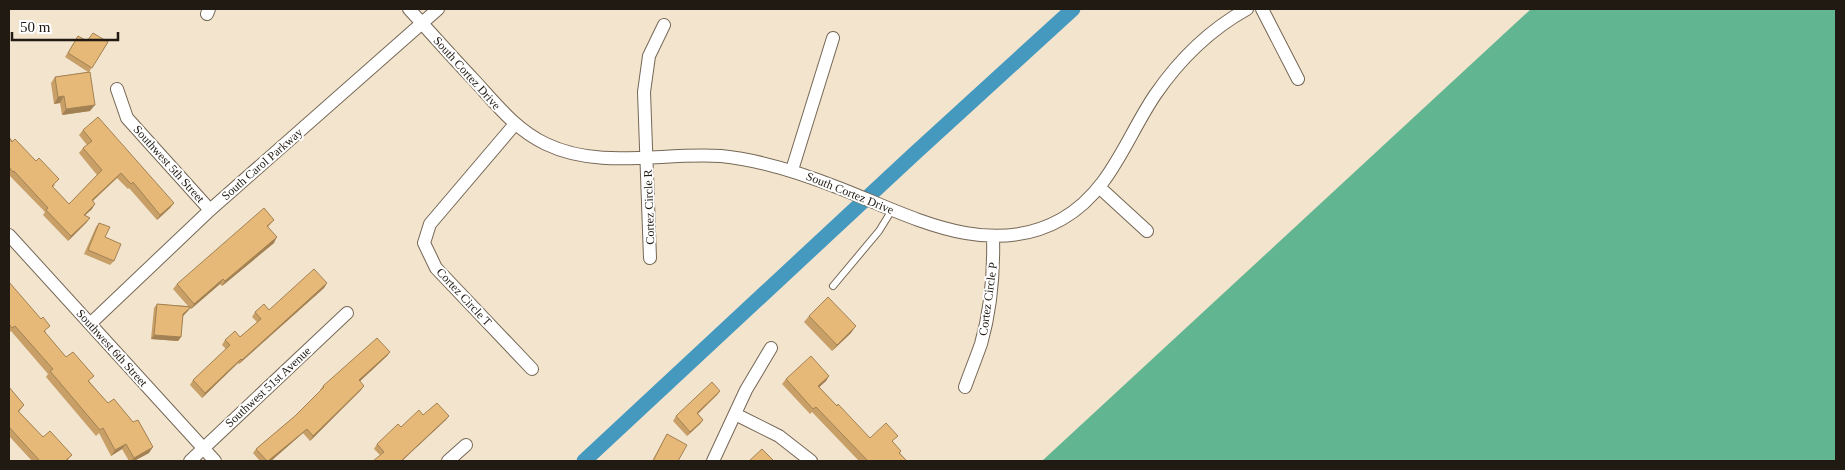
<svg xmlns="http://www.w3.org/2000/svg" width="1845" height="470" font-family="Georgia,serif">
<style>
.forest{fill:#62b591}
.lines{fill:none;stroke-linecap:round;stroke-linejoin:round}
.canal{stroke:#4599be;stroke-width:15}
.service-casing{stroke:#756755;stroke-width:8}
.minor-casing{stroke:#756755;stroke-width:14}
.service{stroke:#fff;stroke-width:6}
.minor{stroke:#fff;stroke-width:12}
.wall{fill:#c79f67}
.shaded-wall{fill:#a28254}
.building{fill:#e7b978;stroke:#a28254}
.labels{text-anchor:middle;stroke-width:4;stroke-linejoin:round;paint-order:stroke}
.street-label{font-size:12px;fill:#201a13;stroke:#fff}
</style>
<rect width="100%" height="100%" fill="#f3e4ce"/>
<!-- forest -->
<path class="forest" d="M 1531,9 L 1836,9 L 1836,461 L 1042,461 Z"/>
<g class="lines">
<!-- canal -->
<path class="canal" d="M 584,461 L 913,155 L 1073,9"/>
<defs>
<path id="service" d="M 833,286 L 879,231 L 892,210"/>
<path id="minor" d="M 409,9 C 431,33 452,57 474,80 C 496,104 516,130 546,144 C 600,170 663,152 721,156 C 762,160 801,173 839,188 C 909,215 988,261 1062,219 C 1110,192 1126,138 1155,95 C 1179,60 1211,29 1247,9
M 1262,9 L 1298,79
M 207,14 L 209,9
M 117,89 L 127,118 L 210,210
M 515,124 L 430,224 L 424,243 L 436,268 L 532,369
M 792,170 L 833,38
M 1099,187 L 1147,231
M 9,235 L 215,461
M 650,258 L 644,92 L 649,56 L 664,25
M 90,324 L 210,210 L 438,9
M 965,387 C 970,373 976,358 981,344 C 991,309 994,273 993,237
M 735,414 L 779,436 L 811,461
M 190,461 L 347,313
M 448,461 L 466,445
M 713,461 L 746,390 L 771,348"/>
</defs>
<!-- service casing -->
<use href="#service" class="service-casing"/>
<!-- minor casing -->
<use href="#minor" class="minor-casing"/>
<!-- service -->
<use href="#service" class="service"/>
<!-- minor -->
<use href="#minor" class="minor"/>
</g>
<!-- wall -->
<path class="wall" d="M 78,36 L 87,41 L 108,42 L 89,72 L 90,111 L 62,115 L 60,103 L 54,104 L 51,83 L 55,77 L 88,72 L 65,57 Z
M 83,130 L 174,203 L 170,208 L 157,220 L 129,188 L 128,189 L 117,178 L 93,201 L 92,209 L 85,215 L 90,218 L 86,223 L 68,241 L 43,215 L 45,212 L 10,176 L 9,176 L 9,137 L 55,185 L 53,187 L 69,204 L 97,175 L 79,153 L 83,148 L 87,145 L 79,135 Z
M 274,220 L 268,227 L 274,243 L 222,286 L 220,284 L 191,309 L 190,308 L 183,316 L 181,337 L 178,341 L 151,339 L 154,308 L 157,304 L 188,306 L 173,289 L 177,284 Z
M 99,223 L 105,237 L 114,261 L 110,265 L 84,254 L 96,227 Z
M 9,282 L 46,332 L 45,333 L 66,357 L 90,382 L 149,453 L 134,461 L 129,461 L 122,449 L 111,456 L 99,433 L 96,436 L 46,377 L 48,374 L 11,331 L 9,333 Z
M 327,283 L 324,288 L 239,364 L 238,363 L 202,398 L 190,385 L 193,380 L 226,349 L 222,345 L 225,340 L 240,337 L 257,322 L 252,317 L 255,312 L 269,310 Z
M 809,316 L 851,333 L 832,351 L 804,322 Z
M 390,352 L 387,356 L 360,381 L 361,390 L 310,441 L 303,433 L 271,461 L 260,461 L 253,453 L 256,449 L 295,416 L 321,391 L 320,390 L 323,386 Z
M 829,376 L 826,381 L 819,387 L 837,406 L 870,438 L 893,442 L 901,451 L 900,453 L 907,461 L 859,461 L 812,412 L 810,414 L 782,384 L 786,379 Z
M 9,387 L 24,405 L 19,412 L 43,437 L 72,455 L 67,461 L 32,461 L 9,436 Z
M 720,391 L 717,395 L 698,414 L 703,420 L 700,424 L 687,436 L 673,421 L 676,416 Z
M 423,415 L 446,420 L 380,455 L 374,449 L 377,444 L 401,427 Z
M 667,434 L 678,461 L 652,461 L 664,439 Z"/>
<!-- shaded-wall -->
<path class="shaded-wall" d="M 64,96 L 60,103 L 54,104 L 58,97 Z
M 95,105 L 90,111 L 62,115 L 66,109 Z
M 121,173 L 117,178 L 88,205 L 92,200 Z
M 174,203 L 170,208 L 157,220 L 160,215 Z
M 95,204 L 92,209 L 80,220 L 84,215 Z
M 90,218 L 86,223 L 68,241 L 71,236 Z
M 277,237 L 274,243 L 222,286 L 225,281 Z
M 223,279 L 220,284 L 191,309 L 194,304 Z
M 327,283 L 324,288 L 239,364 L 242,360 Z
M 191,307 L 188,311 L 180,319 L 183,314 Z
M 856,326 L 851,333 L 832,351 L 837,345 Z
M 154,335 L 181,337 L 178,341 L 151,339 Z
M 390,352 L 387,356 L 356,385 L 359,380 Z
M 241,359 L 238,363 L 202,398 L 205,393 Z
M 829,376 L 826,381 L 815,391 L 818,386 Z
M 364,386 L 361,390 L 310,441 L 313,436 Z
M 720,391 L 717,395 L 694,417 L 697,413 Z
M 449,416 L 446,420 L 402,461 L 401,461 Z
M 703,420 L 700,424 L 687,436 L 690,432 Z
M 307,429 L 303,433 L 271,461 L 268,461 Z
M 126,444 L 122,449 L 111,456 L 115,450 Z
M 153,447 L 149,453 L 134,461 L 131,461 L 134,458 Z"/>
<!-- building -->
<path class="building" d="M 93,33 L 108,42 L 92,68 L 68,53 L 78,36 L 87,41 Z
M 90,72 L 95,105 L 66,109 L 64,96 L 58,97 L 55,77 Z
M 98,117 L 174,203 L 160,215 L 133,182 L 131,184 L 121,173 L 92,200 L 95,204 L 84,215 L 90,218 L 71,236 L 46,210 L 48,208 L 14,171 L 13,172 L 9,167 L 9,137 L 12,142 L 15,139 L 36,161 L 39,158 L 59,179 L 52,186 L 69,204 L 102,170 L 83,148 L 92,141 L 83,130 Z
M 264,208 L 274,220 L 267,226 L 277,237 L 225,281 L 223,279 L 194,304 L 177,284 Z
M 99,223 L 110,227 L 105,237 L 121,244 L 114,261 L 88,250 Z
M 314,269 L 327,283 L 242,360 L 241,359 L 205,393 L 193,380 L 230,345 L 225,340 L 235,331 L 240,337 L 261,319 L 255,312 L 264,304 L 269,310 Z
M 9,282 L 41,319 L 43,317 L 50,326 L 44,331 L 66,357 L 73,352 L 94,376 L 88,381 L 108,403 L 114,399 L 133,422 L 138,420 L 153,447 L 134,458 L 126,444 L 115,450 L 103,428 L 100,430 L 50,371 L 53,369 L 15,326 L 12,328 L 9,324 Z
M 828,297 L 856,326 L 837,345 L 809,316 Z
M 157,304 L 191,307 L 183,314 L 181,337 L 154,335 Z
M 377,338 L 390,352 L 359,380 L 364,386 L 313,436 L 307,429 L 268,461 L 267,461 L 256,449 L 295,416 L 324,387 L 323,386 Z
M 811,356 L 829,376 L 818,386 L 837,406 L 838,404 L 870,438 L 886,423 L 898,436 L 892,441 L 901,451 L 899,453 L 907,461 L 868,461 L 816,407 L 813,409 L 786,379 Z
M 712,382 L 720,391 L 697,413 L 703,420 L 690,432 L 676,416 Z
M 9,387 L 24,405 L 18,411 L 43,437 L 50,431 L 72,455 L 65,461 L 40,461 L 9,427 Z
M 437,403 L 449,416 L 401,461 L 373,461 L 384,452 L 377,444 L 398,424 L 401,427 L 419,410 L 423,415 Z
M 667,434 L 687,445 L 678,461 L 653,461 Z
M 762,449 L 774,461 L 749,461 Z"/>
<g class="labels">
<!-- street labels -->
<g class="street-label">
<text transform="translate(467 73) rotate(48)" y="4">South Cortez Drive</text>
<text transform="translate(169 164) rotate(48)" y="4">Southwest 5th Street</text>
<text transform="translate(262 164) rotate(-41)" y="4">South Carol Parkway</text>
<text transform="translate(850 193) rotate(22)" y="4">South Cortez Drive</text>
<text transform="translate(649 207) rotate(-92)" y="4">Cortez Circle R</text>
<text transform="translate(464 297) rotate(47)" y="4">Cortez Circle T</text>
<text transform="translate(988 299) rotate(-82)" y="4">Cortez Circle P</text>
<text transform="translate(112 348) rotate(48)" y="4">Southwest 6th Street</text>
<text transform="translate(268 387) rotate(-43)" y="4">Southwest 51st Avenue</text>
</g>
</g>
<!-- border -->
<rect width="1845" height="470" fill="none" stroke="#201a13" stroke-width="20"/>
<!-- scale -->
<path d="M12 32v8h106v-8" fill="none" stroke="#201a13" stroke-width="2.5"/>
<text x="20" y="32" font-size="15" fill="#201a13" stroke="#ffffff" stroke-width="4" paint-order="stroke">50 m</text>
</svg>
